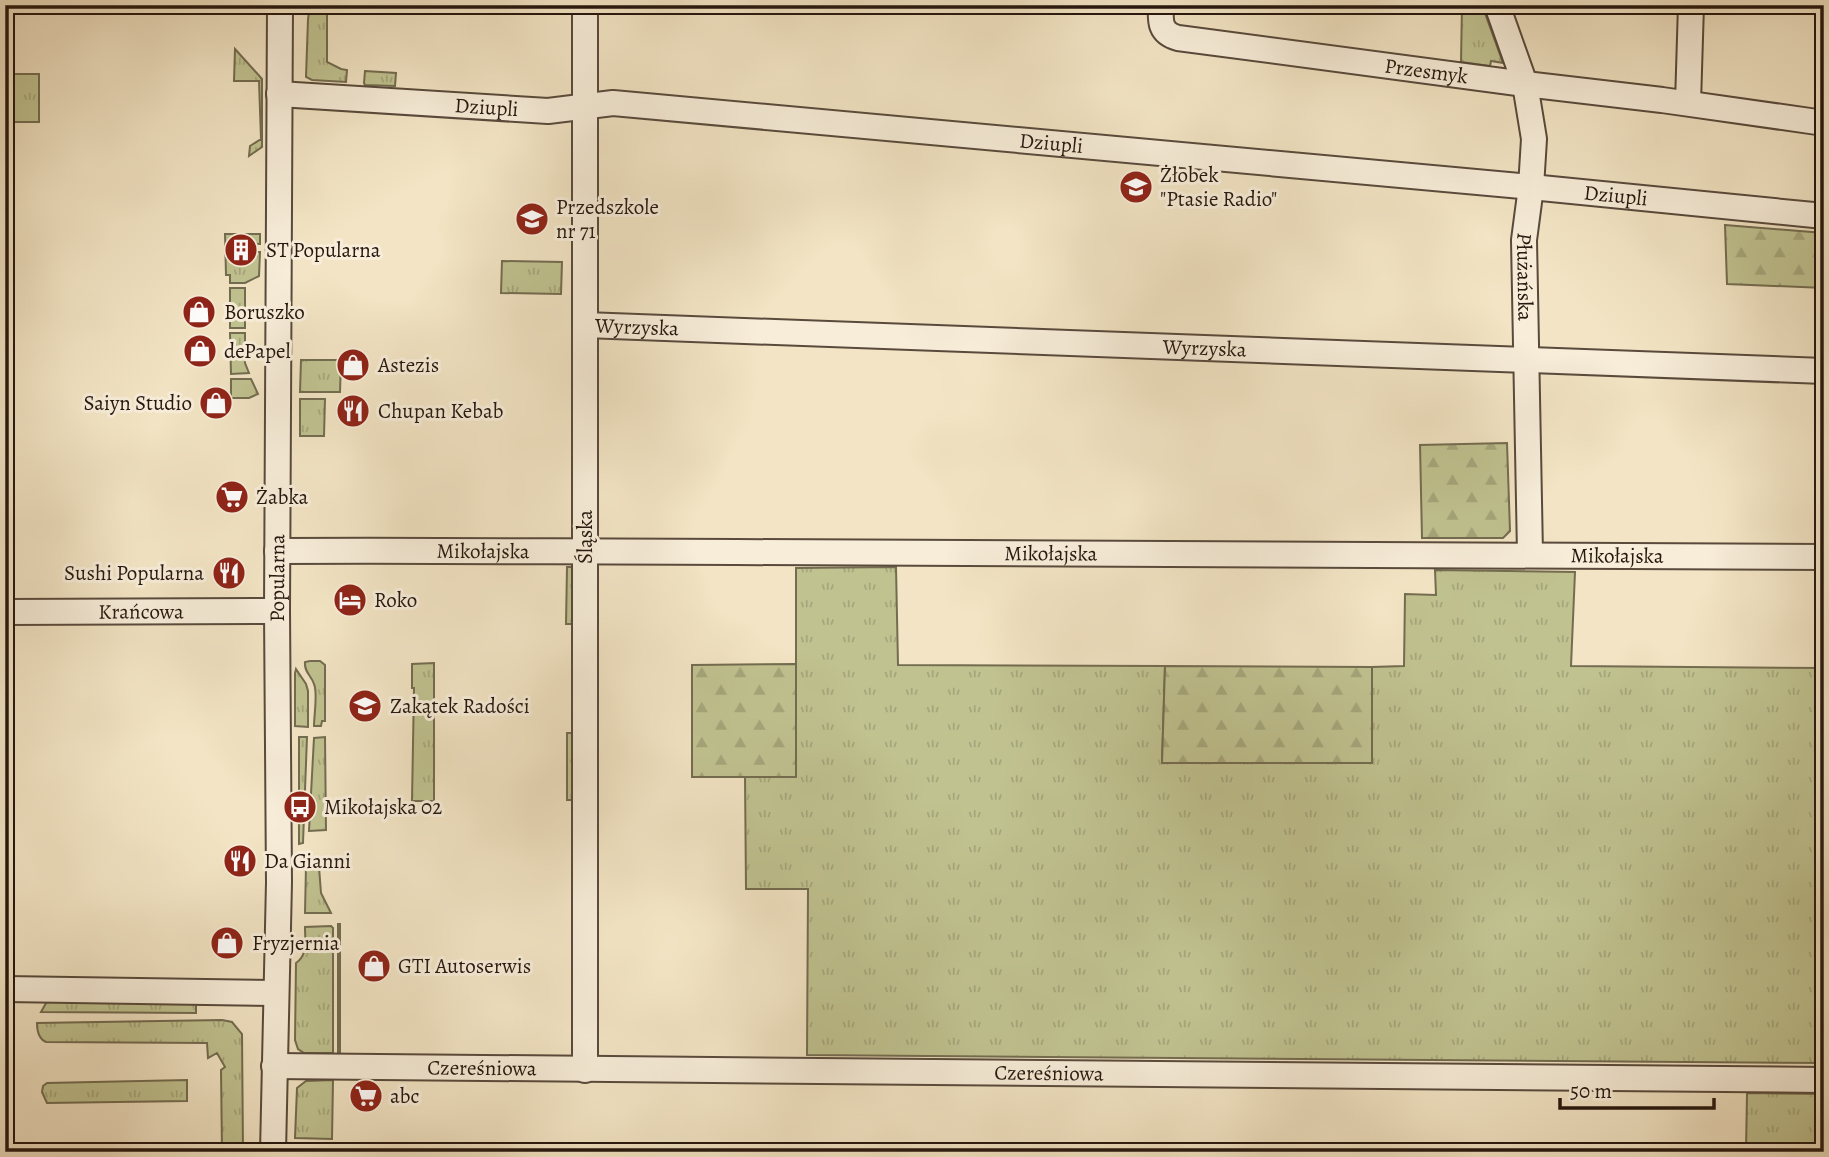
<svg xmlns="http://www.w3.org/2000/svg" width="1829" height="1157" font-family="Alegreya,serif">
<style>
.grass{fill:url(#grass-tufts);stroke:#736c50;stroke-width:2}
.forest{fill:url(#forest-firs);stroke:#736c50;stroke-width:2}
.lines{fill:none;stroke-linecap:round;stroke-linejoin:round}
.minor-casing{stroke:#594a3c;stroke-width:28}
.minor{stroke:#f7edd9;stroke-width:24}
.labels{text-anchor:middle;stroke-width:6;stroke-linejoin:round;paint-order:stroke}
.street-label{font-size:21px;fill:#26170f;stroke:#f7edd9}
.poi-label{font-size:21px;fill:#26170f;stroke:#f7edd9;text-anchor:start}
</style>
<defs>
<pattern id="grass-tufts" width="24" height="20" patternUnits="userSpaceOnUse" patternTransform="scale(1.75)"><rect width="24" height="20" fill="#c0c290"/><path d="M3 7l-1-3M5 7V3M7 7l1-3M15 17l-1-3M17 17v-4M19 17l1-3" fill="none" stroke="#a5a67b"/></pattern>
<pattern id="forest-firs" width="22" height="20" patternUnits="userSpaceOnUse" patternTransform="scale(1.75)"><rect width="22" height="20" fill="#c0c290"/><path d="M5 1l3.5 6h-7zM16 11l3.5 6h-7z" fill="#a5a67b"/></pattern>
</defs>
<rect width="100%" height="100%" fill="#f2e4c4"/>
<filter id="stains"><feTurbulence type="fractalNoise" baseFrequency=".00286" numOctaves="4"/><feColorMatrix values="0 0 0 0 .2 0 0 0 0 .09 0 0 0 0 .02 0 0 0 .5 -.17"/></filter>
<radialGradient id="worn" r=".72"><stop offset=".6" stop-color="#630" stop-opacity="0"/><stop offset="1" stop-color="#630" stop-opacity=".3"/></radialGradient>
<!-- grass -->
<path class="grass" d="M 310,5 L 327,5 L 327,62 L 341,69 L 347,70 L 346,82 L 312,80 L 306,77 L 308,19 Z
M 1462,5 L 1482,5 L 1503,63 L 1491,61 L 1490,66 L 1461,62 Z
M 235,49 L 262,79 L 262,147 L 249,156 L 250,146 L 261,139 L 259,81 L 234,81 Z
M 365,71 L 396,73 L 395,86 L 365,85 L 364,83 Z
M 8,74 L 39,74 L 39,122 L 8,122 Z
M 225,234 L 260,234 L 260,244 L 236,243 L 237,255 L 246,255 L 247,252 L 260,252 L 259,276 L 245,283 L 230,283 L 230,275 L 226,275 Z
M 502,261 L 562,262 L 561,294 L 501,293 Z
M 230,288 L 245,288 L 245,328 L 230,328 Z
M 230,333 L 245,333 L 245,363 L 249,373 L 231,374 Z
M 301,360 L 341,360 L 340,392 L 300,392 Z
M 231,379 L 251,379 L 258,394 L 249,398 L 231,398 Z
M 300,399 L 325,399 L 324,436 L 300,436 Z
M 567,567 L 577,567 L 576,624 L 566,624 Z
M 896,567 L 898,665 L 1165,666 L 1162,763 L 1371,763 L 1372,667 L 1404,666 L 1405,594 L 1436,595 L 1435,570 L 1575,572 L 1571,666 L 1824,668 L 1824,1063 L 807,1055 L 808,889 L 746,889 L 745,776 L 796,776 L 796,568 Z
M 310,661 L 320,661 L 325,665 L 325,721 L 322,721 L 321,726 L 314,726 C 314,715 318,693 314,684 C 311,675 304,672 305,662 Z
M 434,663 L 434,801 L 412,801 L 414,688 L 412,688 L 412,664 Z
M 296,669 L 306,684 L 308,691 L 308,727 L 295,726 L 295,673 Z
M 567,733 L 577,733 L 577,800 L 567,800 Z
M 299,737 L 307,737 L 303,843 L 299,844 L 299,819 L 302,818 L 302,799 L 299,798 Z
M 325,737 L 326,830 L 309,831 L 314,738 Z
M 306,866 L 319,867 L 321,893 L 331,913 L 305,913 Z
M 338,924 L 340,924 L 340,1053 L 338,1053 Z
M 331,926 L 333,928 L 333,1053 L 304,1053 L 298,1049 L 295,1040 L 296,963 C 308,955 305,940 305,927 Z
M 52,1001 L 196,1004 L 196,1013 L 41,1012 L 46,1003 Z
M 5,1020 L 12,1020 L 12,1101 L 10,1108 L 5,1112 Z
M 222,1020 L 232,1022 L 242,1034 L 243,1152 L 222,1152 L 221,1070 L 225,1067 L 217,1053 L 208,1058 L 207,1043 L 46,1042 C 39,1039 37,1030 37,1023 Z
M 187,1080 L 187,1101 L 47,1103 L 42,1092 L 43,1086 L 47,1083 Z
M 333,1080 L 332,1139 L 295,1138 L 297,1088 L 306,1081 Z
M 1747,1093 L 1824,1094 L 1824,1152 L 1746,1152 Z"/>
<!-- forest -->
<path class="forest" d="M 1725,225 L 1824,233 L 1824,288 L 1727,284 Z
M 1507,443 L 1510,531 L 1503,538 L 1422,538 L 1420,445 Z
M 796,664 L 796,777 L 692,777 L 692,665 Z
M 1165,666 L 1372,667 L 1372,763 L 1162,763 Z"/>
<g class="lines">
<defs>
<g id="minor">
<path id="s1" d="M 1161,5 C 1160,22 1160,33 1178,38 L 1525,84 L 1662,100 L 1824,123"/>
<path id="s2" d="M 1497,5 L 1525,84 L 1534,139 L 1531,187 L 1524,240 L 1530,554"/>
<path id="s3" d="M 279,94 L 548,111 L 613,103 L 1531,187 L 1824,216"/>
<path d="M 1688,103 L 1691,5"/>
<path id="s4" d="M 585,325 L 1824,371"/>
<path id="s5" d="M 277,551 C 430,550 583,552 736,552 C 1098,554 1461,554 1824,557"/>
<path id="s6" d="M 5,612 L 277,611"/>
<path d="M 5,989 L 276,993"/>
<path id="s7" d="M 274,1066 L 1824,1080"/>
<path d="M 585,1070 L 585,5"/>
<path id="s8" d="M 273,1152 L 279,882 L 277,611 L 280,5"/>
</g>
</defs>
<!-- minor casing -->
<use href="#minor" class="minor-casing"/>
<!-- minor -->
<use href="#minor" class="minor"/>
</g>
<!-- icons -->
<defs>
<symbol id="school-disc" viewBox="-11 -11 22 22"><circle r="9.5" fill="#8f2418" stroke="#f7edd9"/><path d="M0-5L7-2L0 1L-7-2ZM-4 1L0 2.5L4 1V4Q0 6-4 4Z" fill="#fff"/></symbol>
<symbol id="building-disc" viewBox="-11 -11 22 22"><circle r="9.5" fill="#8f2418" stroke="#f7edd9"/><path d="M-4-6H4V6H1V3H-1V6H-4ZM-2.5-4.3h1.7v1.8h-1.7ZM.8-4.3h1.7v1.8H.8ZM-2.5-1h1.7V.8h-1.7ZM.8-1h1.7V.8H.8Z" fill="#fff"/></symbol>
<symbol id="shop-disc" viewBox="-11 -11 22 22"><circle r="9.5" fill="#8f2418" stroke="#f7edd9"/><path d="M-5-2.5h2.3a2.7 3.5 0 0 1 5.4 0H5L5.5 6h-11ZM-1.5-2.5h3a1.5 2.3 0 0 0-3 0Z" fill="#fff"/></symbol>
<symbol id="restaurant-disc" viewBox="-11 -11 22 22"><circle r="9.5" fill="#8f2418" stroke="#f7edd9"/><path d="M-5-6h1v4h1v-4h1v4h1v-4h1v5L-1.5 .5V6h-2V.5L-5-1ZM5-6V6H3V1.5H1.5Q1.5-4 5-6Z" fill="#fff"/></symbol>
<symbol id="supermarket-disc" viewBox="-11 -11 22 22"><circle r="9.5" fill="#8f2418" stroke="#f7edd9"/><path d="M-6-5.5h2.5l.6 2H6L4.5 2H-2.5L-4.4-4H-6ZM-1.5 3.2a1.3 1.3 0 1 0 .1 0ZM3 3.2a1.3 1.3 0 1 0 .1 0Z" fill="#fff"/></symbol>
<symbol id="hotel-disc" viewBox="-11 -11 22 22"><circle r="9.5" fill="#8f2418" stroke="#f7edd9"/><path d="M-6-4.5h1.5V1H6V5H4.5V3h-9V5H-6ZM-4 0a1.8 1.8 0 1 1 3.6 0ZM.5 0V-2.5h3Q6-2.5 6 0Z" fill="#fff"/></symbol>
<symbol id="bus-disc" viewBox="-11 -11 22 22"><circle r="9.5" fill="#8f2418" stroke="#f7edd9"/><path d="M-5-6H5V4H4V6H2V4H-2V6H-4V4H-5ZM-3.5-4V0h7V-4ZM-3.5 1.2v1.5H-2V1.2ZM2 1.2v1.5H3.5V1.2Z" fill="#fff"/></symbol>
</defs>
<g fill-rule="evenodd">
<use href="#school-disc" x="1117" y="168" width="38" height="38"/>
<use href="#school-disc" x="513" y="200" width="38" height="38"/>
<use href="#building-disc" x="222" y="231" width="38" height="38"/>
<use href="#shop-disc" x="180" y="293" width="38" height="38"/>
<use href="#shop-disc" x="181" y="332" width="38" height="38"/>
<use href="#shop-disc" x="334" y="346" width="38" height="38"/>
<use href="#shop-disc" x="197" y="384" width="38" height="38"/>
<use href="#restaurant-disc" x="334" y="392" width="38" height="38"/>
<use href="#supermarket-disc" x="213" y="478" width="38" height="38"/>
<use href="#restaurant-disc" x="210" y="554" width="38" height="38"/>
<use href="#hotel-disc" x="331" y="581" width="38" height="38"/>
<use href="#school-disc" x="346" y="687" width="38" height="38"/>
<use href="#bus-disc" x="281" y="788" width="38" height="38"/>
<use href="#restaurant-disc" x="221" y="842" width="38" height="38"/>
<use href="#shop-disc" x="208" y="924" width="38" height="38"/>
<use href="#shop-disc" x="355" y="947" width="38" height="38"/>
<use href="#supermarket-disc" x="347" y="1077" width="38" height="38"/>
</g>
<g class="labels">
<!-- street labels -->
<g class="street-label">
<text dy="7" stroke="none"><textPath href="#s1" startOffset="292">Przesmyk</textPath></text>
<text dy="7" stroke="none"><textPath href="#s3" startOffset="208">Dziupli</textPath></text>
<text dy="7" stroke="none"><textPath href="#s3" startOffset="775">Dziupli</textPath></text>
<text dy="7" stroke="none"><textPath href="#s3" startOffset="1342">Dziupli</textPath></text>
<text dy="7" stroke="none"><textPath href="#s2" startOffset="278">Płużańska</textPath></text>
<text dy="7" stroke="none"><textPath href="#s4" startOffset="52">Wyrzyska</textPath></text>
<text dy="7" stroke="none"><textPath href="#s4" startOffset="620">Wyrzyska</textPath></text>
<text transform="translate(585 537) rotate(-90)" y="7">Śląska</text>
<text dy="7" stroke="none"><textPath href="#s5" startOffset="206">Mikołajska</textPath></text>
<text dy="7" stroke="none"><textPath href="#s5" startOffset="774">Mikołajska</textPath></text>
<text dy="7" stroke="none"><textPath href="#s5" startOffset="1340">Mikołajska</textPath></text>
<text dy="7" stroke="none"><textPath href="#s8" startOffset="574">Popularna</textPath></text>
<text dy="7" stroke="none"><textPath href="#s6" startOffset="136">Krańcowa</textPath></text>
<text dy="7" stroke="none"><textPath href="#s7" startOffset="208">Czereśniowa</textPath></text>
<text dy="7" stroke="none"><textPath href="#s7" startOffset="775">Czereśniowa</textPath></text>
</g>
<!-- poi labels -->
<g class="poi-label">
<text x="1160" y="182">Żłobek<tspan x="1160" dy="24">"Ptasie Radio"</tspan></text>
<text x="556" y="214">Przedszkole<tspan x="556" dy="24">nr 71</tspan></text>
<text x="266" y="257">ST Popularna</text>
<text x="224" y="319">Boruszko</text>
<text x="224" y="358">dePapel</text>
<text x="378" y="372">Astezis</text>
<text x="192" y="410" text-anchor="end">Saiyn Studio</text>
<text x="378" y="418">Chupan Kebab</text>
<text x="256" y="504">Żabka</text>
<text x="204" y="580" text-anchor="end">Sushi Popularna</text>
<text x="374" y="607">Roko</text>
<text x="390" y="713">Zakątek Radości</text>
<text x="324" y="814">Mikołajska 02</text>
<text x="264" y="868">Da Gianni</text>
<text x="252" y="950">Fryzjernia</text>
<text x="398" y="973">GTI Autoserwis</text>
<text x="390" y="1103">abc</text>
</g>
</g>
<!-- margin -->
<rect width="1829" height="1157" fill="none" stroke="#f2e4c4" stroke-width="28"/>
<rect x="7" y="7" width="1815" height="1143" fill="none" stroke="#26170f" stroke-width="3.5"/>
<rect x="14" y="14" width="1801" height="1129" fill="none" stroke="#26170f" stroke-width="2"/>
<!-- scale -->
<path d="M1560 1098v10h154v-10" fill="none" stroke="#26170f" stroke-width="3.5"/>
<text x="1570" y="1098" font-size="21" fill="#26170f" stroke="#f7edd9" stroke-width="5" paint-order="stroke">50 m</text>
<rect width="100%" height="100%" filter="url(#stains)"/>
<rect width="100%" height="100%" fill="url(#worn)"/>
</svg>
